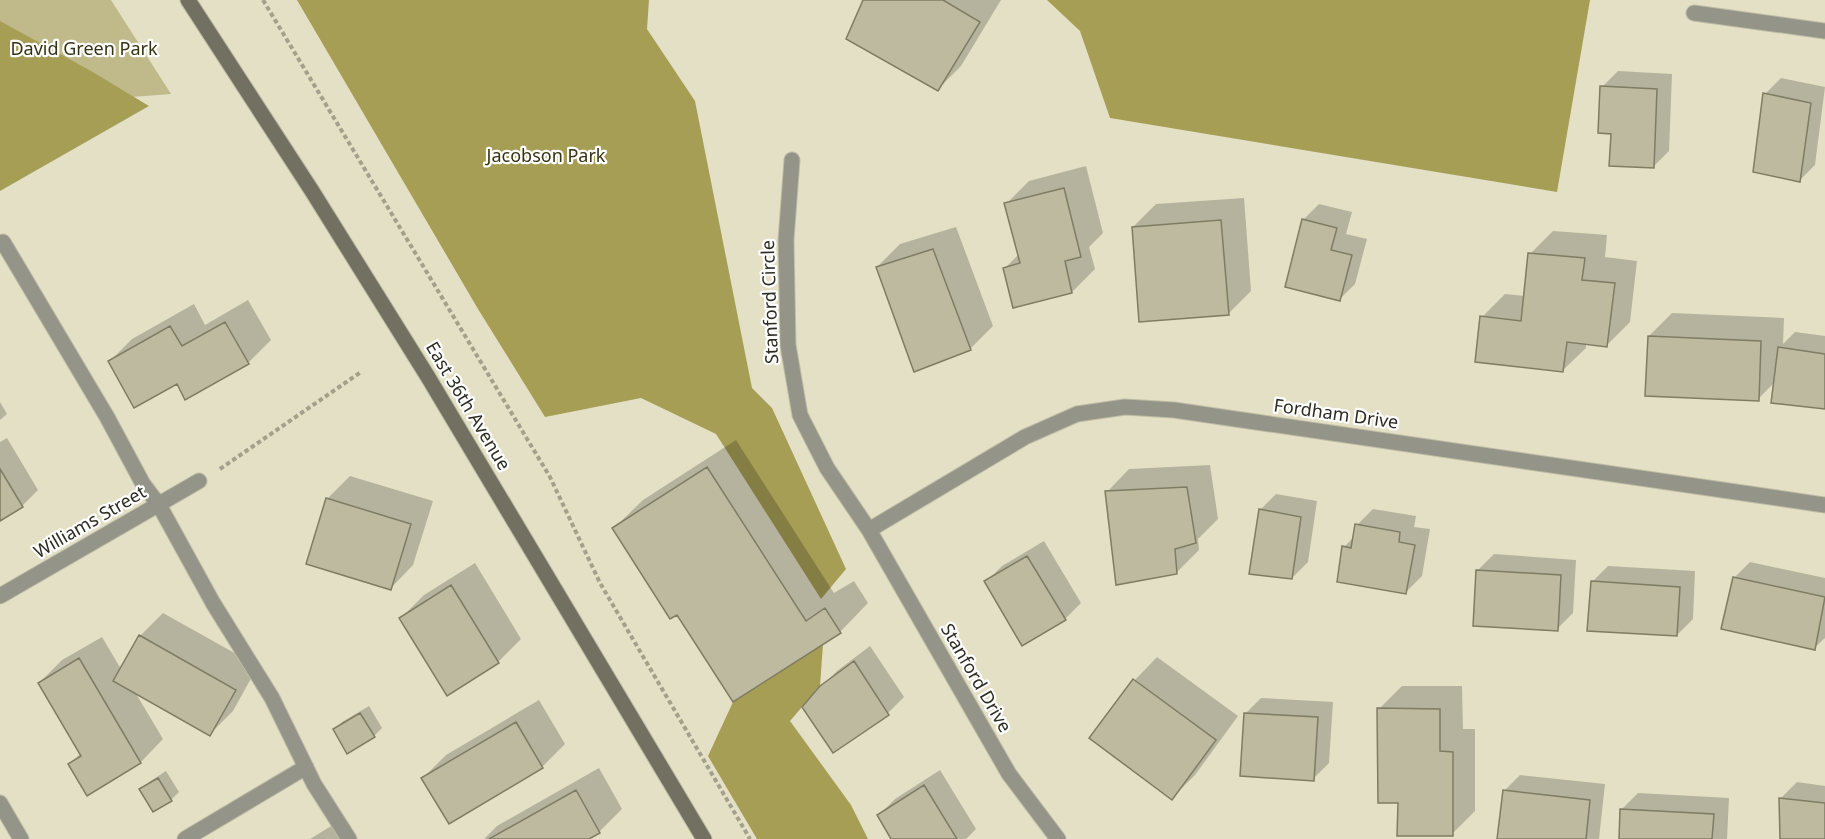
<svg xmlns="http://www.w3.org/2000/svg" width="1825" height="839" font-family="'Noto Sans',sans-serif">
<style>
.green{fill:#c0ba8b}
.forest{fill:#a79e56}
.shadow{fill:#0003}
.building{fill:#bdbaa0;stroke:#7f7c64;stroke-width:1.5}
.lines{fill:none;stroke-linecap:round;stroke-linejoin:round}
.lane-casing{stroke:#bebca4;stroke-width:17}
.street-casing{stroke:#bebca4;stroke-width:17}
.secondary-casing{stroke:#bebca4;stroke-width:17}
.path{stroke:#a3a18c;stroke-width:4;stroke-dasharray:4.5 3;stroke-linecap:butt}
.lane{stroke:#959489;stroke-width:15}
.street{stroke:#959489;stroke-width:15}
.secondary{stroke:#727161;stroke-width:15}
.labels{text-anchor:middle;stroke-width:4.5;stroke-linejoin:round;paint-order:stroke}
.park-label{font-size:18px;fill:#363212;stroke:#fff}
.street-label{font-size:18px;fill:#2c2b21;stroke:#fff}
</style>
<rect width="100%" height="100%" fill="#e3e0c5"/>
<!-- green -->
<path class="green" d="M 0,0 L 111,0 L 171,94 L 80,101 L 0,66 Z"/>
<!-- forest -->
<path class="forest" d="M 297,0 L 649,0 L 647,29 L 695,101 L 752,388 L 772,408 L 846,569 L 821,599 L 716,434 L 641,398 L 545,417 L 478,309 Z
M 1047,0 L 1590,0 L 1557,192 L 1110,118 L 1080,31 Z
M 0,21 L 91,71 L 149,106 L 0,191 Z
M 823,644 L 820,686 L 790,721 L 851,805 L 868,839 L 757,839 L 708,756 L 733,702 Z"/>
<!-- shadow -->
<path class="shadow" d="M 865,0 L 1001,0 L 961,66 L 938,89 Z
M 1618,71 L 1672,74 L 1669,151 L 1653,167 L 1612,132 L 1602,87 Z
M 1781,78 L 1825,87 L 1815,165 L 1799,181 L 1765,94 Z
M 1086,166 L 1103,233 L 1089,247 L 1095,269 L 1072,292 L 1014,307 L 1005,268 L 1019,254 L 1006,204 L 1029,181 Z
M 1244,198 L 1251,291 L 1228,314 L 1133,227 L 1156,204 Z
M 1319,204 L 1352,212 L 1346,234 L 1367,239 L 1355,284 L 1339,300 L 1303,220 Z
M 956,227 L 993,326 L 970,349 L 877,267 L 900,244 Z
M 1553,231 L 1607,235 L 1605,257 L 1637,261 L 1630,322 L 1607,345 L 1586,343 L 1586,348 L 1563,370 L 1482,317 L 1505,294 L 1525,296 L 1530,254 Z
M 248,300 L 271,340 L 248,363 L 110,361 L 132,339 L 194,304 L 205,325 Z
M 1672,313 L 1784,318 L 1783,344 L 1795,332 L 1825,336 L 1825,408 L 1775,382 L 1758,399 L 1649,336 Z
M 0,402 L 7,414 L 0,420 Z
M 7,438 L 38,490 L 22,506 L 0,519 L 0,442 Z
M 736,440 L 834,593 L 854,581 L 868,603 L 840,632 L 677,613 L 614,528 L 643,500 Z
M 1210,465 L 1218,519 L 1198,539 L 1199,550 L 1176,573 L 1107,492 L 1129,469 Z
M 350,476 L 433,501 L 413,565 L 391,588 L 327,499 Z
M 1276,494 L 1317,501 L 1308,562 L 1292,578 L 1260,510 Z
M 1373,509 L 1416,516 L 1414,527 L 1430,529 L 1422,576 L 1406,592 L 1344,547 L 1355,536 L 1357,525 Z
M 1044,541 L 1081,603 L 1065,619 L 986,582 L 1002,566 Z
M 1494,554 L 1576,560 L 1573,613 L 1557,629 L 1478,570 Z
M 1750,562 L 1825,578 L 1825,638 L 1814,648 L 1734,578 Z
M 475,563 L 521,639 L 498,662 L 401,618 L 424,595 Z
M 1608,566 L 1695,571 L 1693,619 L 1677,635 L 1592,582 Z
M 163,613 L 258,666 L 233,711 L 210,734 L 135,692 L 163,739 L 141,762 L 87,794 L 70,764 L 81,753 L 39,683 L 62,660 L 102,637 L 121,669 L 140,636 Z
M 870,646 L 904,697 L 888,713 L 834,751 L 821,687 L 837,671 Z
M 1157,657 L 1238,716 L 1195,775 L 1172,798 L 1092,738 L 1135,680 Z
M 1402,686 L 1462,686 L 1463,729 L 1475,729 L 1475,811 L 1452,834 L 1379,709 Z
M 1261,698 L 1333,702 L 1329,763 L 1313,779 L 1245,714 Z
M 539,700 L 565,744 L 542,767 L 423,778 L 446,755 Z
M 369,706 L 382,728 L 374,736 L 334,730 L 342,722 Z
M 599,768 L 622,809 L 599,832 L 586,839 L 484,839 L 497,826 Z
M 940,770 L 976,829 L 966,839 L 893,839 L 879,815 L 895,799 Z
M 166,771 L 179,792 L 171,800 L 141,790 L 149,782 Z
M 1520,775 L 1605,784 L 1599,839 L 1499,839 L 1504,791 Z
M 1797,782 L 1825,786 L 1825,839 L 1781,839 L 1781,798 Z
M 1638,793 L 1729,798 L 1727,839 L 1621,839 L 1622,809 Z
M 336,823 L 346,839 L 310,839 Z"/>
<!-- building -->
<path class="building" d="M 863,0 L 943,0 L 980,22 L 938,91 L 846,39 Z
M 1600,86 L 1657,89 L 1654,168 L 1609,166 L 1611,134 L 1598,133 Z
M 1763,93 L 1811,103 L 1800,182 L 1753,172 Z
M 1064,188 L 1081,257 L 1065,261 L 1072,293 L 1013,308 L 1003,268 L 1020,263 L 1004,203 Z
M 1302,219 L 1337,228 L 1331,250 L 1352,255 L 1340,301 L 1285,287 Z
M 1221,220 L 1229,315 L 1139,322 L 1132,227 Z
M 933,249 L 971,350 L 914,372 L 876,267 Z
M 1528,253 L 1585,258 L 1582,280 L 1615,283 L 1607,347 L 1567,342 L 1563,372 L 1475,362 L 1480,316 L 1521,321 Z
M 225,322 L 249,364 L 185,400 L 177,384 L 134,408 L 108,361 L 170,326 L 182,346 Z
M 1648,336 L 1761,341 L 1759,401 L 1645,396 Z
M 1778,347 L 1825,354 L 1825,409 L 1771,403 Z
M 707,467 L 806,621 L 825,608 L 841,633 L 733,702 L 677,615 L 670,619 L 612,528 Z
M 0,469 L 23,507 L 0,521 Z
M 1187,487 L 1196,543 L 1175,549 L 1177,574 L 1116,585 L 1105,491 Z
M 326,498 L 411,524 L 391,590 L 306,564 Z
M 1259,509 L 1301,517 L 1292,579 L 1249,574 Z
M 1355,524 L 1400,532 L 1399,542 L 1415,545 L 1406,594 L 1337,582 L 1342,546 L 1351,548 Z
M 1027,556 L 1066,620 L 1022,646 L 984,581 Z
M 1476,570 L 1561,575 L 1558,631 L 1473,626 Z
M 1733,577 L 1825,597 L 1815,650 L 1721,629 Z
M 1591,581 L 1680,587 L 1677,636 L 1587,631 Z
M 451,585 L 499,663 L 447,696 L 399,618 Z
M 139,635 L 236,690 L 210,736 L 113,681 Z
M 79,658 L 141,763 L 87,796 L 68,764 L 81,756 L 38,683 Z
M 854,661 L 889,715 L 833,753 L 802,707 L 820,686 Z
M 1133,679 L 1216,740 L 1172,800 L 1089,738 Z
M 1377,708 L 1440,709 L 1440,751 L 1453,752 L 1453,836 L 1397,836 L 1398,803 L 1378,803 Z
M 360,713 L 375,737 L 347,754 L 333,729 Z
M 1244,713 L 1318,717 L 1314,781 L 1240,776 Z
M 516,722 L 543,768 L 449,824 L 421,778 Z
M 158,778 L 172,801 L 153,812 L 139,789 Z
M 924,785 L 957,839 L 891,839 L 877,815 Z
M 576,790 L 600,833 L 589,839 L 489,839 Z
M 1503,790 L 1590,800 L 1586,839 L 1497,839 Z
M 1779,798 L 1825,803 L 1825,839 L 1780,839 Z
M 1620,809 L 1714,814 L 1712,839 L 1619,839 Z"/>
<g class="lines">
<defs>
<path id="lane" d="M 3,242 L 107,417 L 143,484 L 159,505 L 213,603 L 272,698 L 314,784 L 349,839
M 185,839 L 306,767"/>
<path id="street" d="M 1694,13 L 1825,31
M 792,160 L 786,240 L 788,345 L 800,415 L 827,468 L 869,530 L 1009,774 L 1058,839
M 869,530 L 1025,437 L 1077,414 L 1125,407 L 1174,410 L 1825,505
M 0,596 L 199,481
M 0,803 L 21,839"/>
<path id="secondary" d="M 188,0 L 312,191 L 428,377 L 704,839"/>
</defs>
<!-- lane casing -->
<use href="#lane" class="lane-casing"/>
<!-- street casing -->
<use href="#street" class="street-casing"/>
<!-- secondary casing -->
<use href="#secondary" class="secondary-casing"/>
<!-- path -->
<path class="path" d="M 263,0 L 550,477 L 600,583 L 750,839
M 220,469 L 361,372"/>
<!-- lane -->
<use href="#lane" class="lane"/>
<!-- street -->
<use href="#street" class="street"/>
<!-- secondary -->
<use href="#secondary" class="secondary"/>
</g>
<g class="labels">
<!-- park labels -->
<g class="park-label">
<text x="84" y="55">David Green Park</text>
<text x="546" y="162">Jacobson Park</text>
</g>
<!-- street labels -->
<g class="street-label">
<text transform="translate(770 302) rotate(-92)" y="6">Stanford Circle</text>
<text transform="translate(468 406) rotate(59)" y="6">East 36th Avenue</text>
<text transform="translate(1336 414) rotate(8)" y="6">Fordham Drive</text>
<text transform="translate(90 522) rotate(-30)" y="6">Williams Street</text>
<text transform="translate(976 678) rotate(60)" y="6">Stanford Drive</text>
</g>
</g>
</svg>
